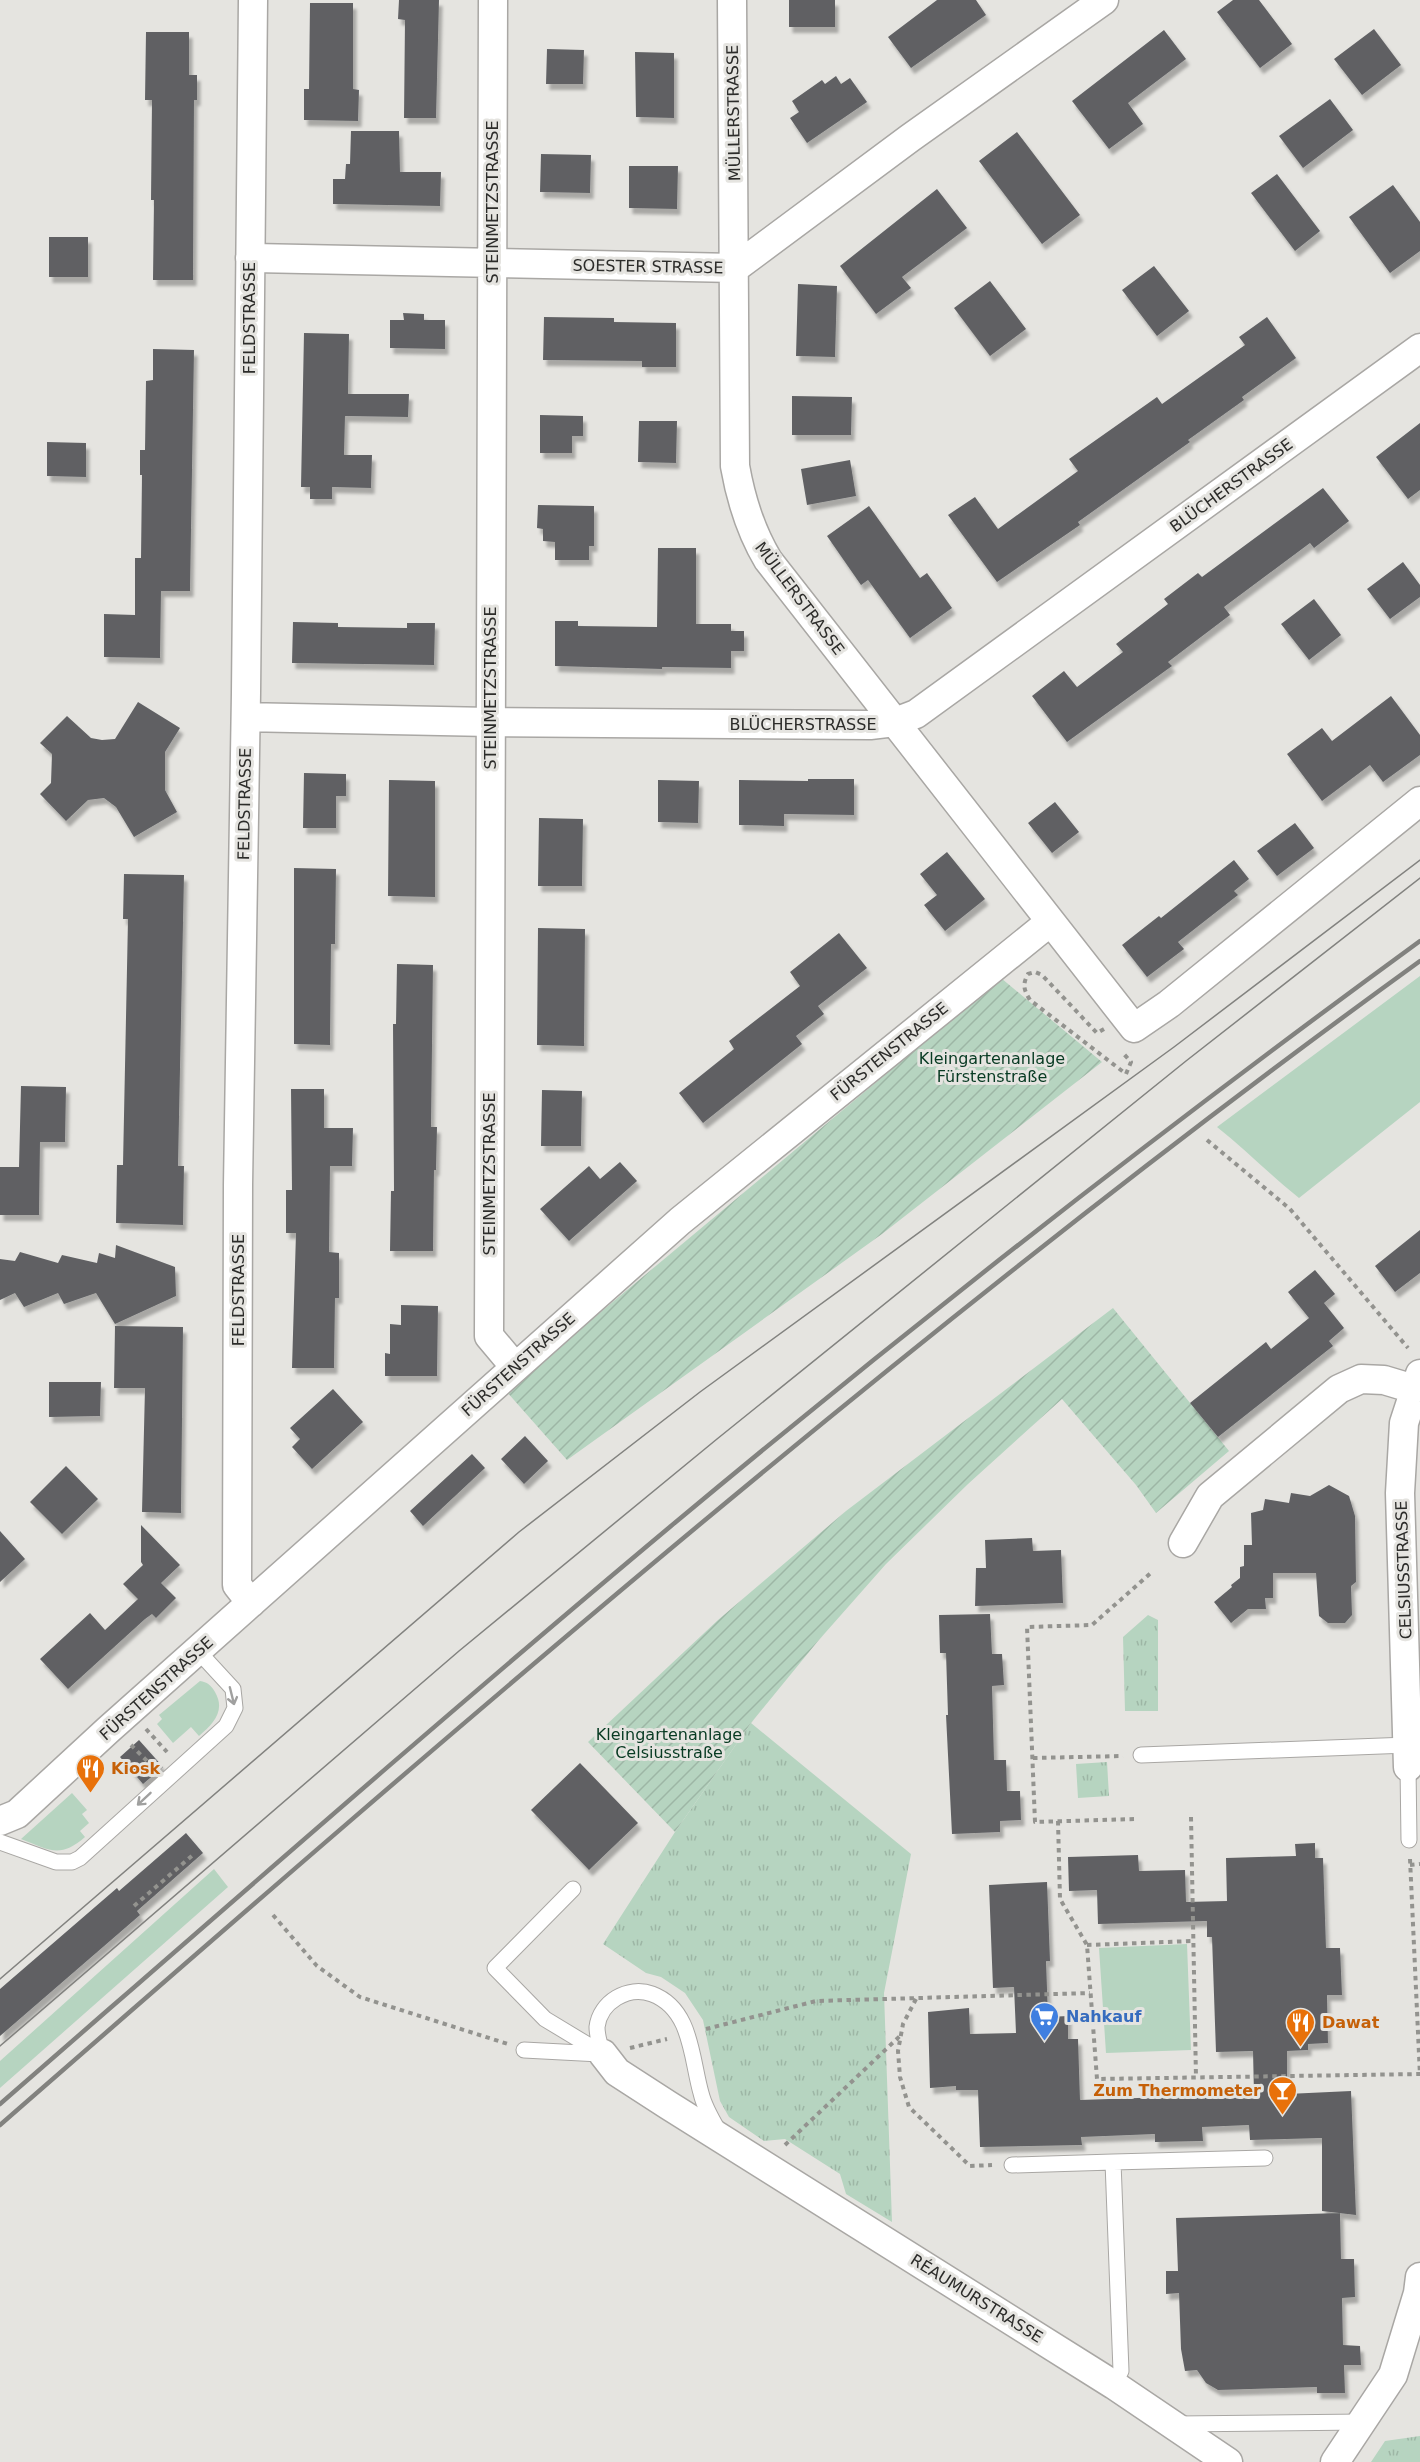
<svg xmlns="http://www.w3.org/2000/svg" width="1420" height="2462" font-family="'DejaVu Sans',sans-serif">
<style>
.grass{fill:#b6d4c0}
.park{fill:url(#park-tufts)}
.garden{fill:url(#garden-furrows)}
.building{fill:#606164;filter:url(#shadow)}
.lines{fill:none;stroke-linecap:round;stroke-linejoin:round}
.service-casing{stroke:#a9a7a4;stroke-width:17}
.minor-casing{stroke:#a9a7a4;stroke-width:31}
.path{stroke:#93938f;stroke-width:4;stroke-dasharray:4.5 4.5;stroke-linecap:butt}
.service{stroke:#fff;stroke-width:15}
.minor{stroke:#fff;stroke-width:28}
.tram{stroke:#82827f;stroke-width:1.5}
.rail{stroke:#82827f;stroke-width:4.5}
.oneway{stroke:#a0a09f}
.labels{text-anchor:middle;stroke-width:6;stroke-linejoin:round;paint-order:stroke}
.street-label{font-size:16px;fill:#2c2c2a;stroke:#e5e4e0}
.park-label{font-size:16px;fill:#073a22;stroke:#e5e4e0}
.food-label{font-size:16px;font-weight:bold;fill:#c56008;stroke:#e5e4e0;text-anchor:start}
.shop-label{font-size:16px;font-weight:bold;fill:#366cbe;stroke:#e5e4e0;text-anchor:start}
</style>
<defs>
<pattern id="park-tufts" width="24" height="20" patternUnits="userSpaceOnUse" patternTransform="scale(1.5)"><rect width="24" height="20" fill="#b6d4c0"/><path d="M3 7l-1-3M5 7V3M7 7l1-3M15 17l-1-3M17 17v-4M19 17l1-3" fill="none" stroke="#9db6a5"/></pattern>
<pattern id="garden-furrows" width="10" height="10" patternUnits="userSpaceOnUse" patternTransform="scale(1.5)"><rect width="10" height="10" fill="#b6d4c0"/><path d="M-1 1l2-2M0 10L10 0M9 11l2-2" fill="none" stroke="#9db6a5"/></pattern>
<filter id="shadow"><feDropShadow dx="3.5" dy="6" stdDeviation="1.5" flood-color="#0004"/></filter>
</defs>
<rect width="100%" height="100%" fill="#e5e4e0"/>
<!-- grass -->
<path class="grass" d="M 1420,976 L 1420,1102 L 1299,1198 C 1270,1175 1246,1150 1217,1127 Z
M 200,1681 C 207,1682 211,1685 215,1692 C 226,1711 213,1724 199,1736 L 191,1727 L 173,1743 L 157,1724 L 162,1719 L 159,1715 Z
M 72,1793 L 87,1810 L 82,1814 L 89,1823 L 80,1831 L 85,1837 C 60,1859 49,1850 21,1839 Z
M 214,1869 L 228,1887 L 0,2088 L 0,2061 Z
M 1187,1944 L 1191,2050 L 1106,2053 L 1099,1948 Z"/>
<!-- park -->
<path class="park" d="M 1148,1615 L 1158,1620 L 1158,1711 L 1125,1711 L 1123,1637 Z
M 751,1723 L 911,1854 L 884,1993 L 892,2222 L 846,2194 L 840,2174 L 785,2139 L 764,2141 L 729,2117 L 720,2101 L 703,2020 L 685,1993 L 661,1977 L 646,1973 L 603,1944 L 675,1832 Z
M 1107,1762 L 1109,1796 L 1078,1798 L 1076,1764 Z
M 1420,2436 L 1420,2462 L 1371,2462 L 1385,2441 Z"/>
<!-- garden -->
<path class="garden" d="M 1001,978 L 1102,1062 L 882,1234 L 567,1460 L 506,1391 Z
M 1113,1308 L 1229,1451 L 1156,1513 L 1136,1485 L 1062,1399 L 968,1484 L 886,1564 L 818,1641 L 751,1723 L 675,1832 L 588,1742 L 718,1620 L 846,1511 Z"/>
<!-- building -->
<path class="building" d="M 399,0 L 439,0 L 436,118 L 404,118 L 405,20 L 398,19 Z
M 789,0 L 835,0 L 835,27 L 789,27 Z
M 937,0 L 976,0 L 986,15 L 911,68 L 888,37 Z
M 1233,0 L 1259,0 L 1292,44 L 1260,68 L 1217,12 Z
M 310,3 L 353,3 L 353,89 L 359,90 L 358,121 L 304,120 L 304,89 L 309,89 Z
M 1374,29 L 1401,65 L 1362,95 L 1334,59 Z
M 1164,30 L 1186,59 L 1128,103 L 1143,124 L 1109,149 L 1072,101 Z
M 146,32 L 189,32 L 189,75 L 197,75 L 197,100 L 194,100 L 193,280 L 153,280 L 154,200 L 151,200 L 152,100 L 145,100 Z
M 547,49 L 584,50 L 583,84 L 546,84 Z
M 635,52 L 674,53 L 674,118 L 636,117 Z
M 836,76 L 841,84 L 850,78 L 867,102 L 807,143 L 790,118 L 799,112 L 792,101 L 822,80 L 825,84 Z
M 1330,99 L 1353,130 L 1303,168 L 1279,136 Z
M 351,131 L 399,131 L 400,172 L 441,172 L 440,206 L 333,204 L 333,179 L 345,179 L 346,164 L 350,164 Z
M 1017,132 L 1080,215 L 1042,244 L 979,161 Z
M 541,154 L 591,155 L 590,193 L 540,192 Z
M 629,166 L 678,166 L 677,209 L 629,208 Z
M 1277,174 L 1320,231 L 1295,251 L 1251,193 Z
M 1393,185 L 1420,222 L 1420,251 L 1390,273 L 1349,217 Z
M 937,189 L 967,228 L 902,277 L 911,288 L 876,314 L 840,266 Z
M 49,237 L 88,237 L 88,277 L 49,277 Z
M 1154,266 L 1189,311 L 1157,336 L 1122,290 Z
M 990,281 L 1026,329 L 990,356 L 954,308 Z
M 798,284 L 837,286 L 835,357 L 796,356 Z
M 403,313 L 424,314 L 424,320 L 445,320 L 445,349 L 390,348 L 390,320 L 404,320 Z
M 544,317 L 614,318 L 614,322 L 676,323 L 676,367 L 642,367 L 642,361 L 543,360 Z
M 1267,317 L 1296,358 L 1242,397 L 1244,400 L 1188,440 L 1190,442 L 1078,522 L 1080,525 L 997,582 L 948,515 L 975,497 L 998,529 L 1078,471 L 1069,459 L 1157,397 L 1162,404 L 1245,345 L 1239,337 Z
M 304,333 L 349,334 L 348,394 L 409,394 L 408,417 L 345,416 L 344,455 L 372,455 L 371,488 L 332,487 L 332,499 L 310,499 L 310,487 L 301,487 Z
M 153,349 L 194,350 L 190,591 L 161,591 L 160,658 L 104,657 L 104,614 L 135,615 L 135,558 L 141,558 L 142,475 L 140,475 L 140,450 L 145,450 L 146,381 L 153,380 Z
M 792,396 L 852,397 L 851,435 L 792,435 Z
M 540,415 L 583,416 L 583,436 L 572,436 L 572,453 L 540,453 Z
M 639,421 L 677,421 L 676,463 L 638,462 Z
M 1420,423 L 1420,490 L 1408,499 L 1376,457 Z
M 47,442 L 86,443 L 86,477 L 47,476 Z
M 850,460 L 856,496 L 807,505 L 801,469 Z
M 1323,488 L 1349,521 L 1314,548 L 1310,543 L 1224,607 L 1230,615 L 1168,662 L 1172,666 L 1067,742 L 1032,696 L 1064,671 L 1077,687 L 1123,652 L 1116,644 L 1168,604 L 1164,599 L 1198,573 L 1202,577 Z
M 538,505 L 594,506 L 594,546 L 589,546 L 589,560 L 555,560 L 555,542 L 543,541 L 543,529 L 537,528 Z
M 869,506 L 920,578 L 927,573 L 952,608 L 910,638 L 868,580 L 861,585 L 827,536 Z
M 658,548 L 696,548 L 696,624 L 731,624 L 731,631 L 744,631 L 744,651 L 731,651 L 731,668 L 662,667 L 662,669 L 555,666 L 555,621 L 578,621 L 578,626 L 657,627 Z
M 1403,562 L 1420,585 L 1420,597 L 1390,619 L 1367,589 Z
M 1314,599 L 1341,635 L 1309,660 L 1281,624 Z
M 293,622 L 338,623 L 338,627 L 407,628 L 407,623 L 435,623 L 434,665 L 292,663 Z
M 1391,696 L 1420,735 L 1420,755 L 1383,782 L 1370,765 L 1322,801 L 1287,754 L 1322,728 L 1332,741 Z
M 138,702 L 180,728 L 165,752 L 165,790 L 177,812 L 134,837 L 116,807 L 104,798 L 88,800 L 66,821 L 40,794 L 51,783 L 52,754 L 40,743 L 67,716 L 91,738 L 102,740 L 115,739 Z
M 304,773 L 346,774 L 346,796 L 336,796 L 336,828 L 303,828 Z
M 808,779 L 854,779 L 854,815 L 784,814 L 784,826 L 739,825 L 739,780 L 808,781 Z
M 389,780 L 435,781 L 435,897 L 388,896 Z
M 658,780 L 699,781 L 698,823 L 658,822 Z
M 1055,802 L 1079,832 L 1052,853 L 1028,823 Z
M 539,818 L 583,819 L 582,886 L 538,886 Z
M 1295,823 L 1314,848 L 1277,876 L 1257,851 Z
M 947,852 L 985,899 L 945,931 L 924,905 L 937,895 L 920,874 Z
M 1234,860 L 1249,879 L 1234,891 L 1238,895 L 1178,942 L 1184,949 L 1147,977 L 1122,945 L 1159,916 L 1161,918 Z
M 294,868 L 336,869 L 335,944 L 331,944 L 330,1045 L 294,1044 Z
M 124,874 L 184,875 L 178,1166 L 184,1166 L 183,1225 L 116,1223 L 117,1165 L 123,1165 L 128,919 L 123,919 Z
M 538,928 L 585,929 L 584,1046 L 537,1045 Z
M 839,933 L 867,968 L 818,1006 L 824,1014 L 796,1036 L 802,1044 L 703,1123 L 679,1093 L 734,1049 L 729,1041 L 800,986 L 790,972 Z
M 397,964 L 433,965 L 431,1127 L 437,1127 L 436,1170 L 434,1170 L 433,1251 L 390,1251 L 391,1191 L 394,1191 L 393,1024 L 396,1024 Z
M 21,1086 L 66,1087 L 65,1142 L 40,1142 L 39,1215 L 0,1215 L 0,1167 L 19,1167 Z
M 291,1089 L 324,1089 L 324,1128 L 353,1128 L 352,1166 L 330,1166 L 329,1252 L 339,1253 L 339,1298 L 335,1298 L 334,1368 L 292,1368 L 296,1233 L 286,1233 L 286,1190 L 292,1190 Z
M 542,1090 L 582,1091 L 581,1146 L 541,1146 Z
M 620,1162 L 637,1181 L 569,1241 L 540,1209 L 589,1166 L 600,1179 Z
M 1420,1230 L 1420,1273 L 1395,1292 L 1375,1266 Z
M 116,1245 L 175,1267 L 176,1296 L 115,1324 L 96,1293 L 64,1304 L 58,1293 L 24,1307 L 15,1293 L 0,1300 L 0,1259 L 15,1261 L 20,1252 L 58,1263 L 62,1255 L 97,1263 L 99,1253 L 115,1258 Z
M 1315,1270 L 1335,1294 L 1324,1303 L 1344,1328 L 1329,1341 L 1333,1346 L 1218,1437 L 1190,1403 L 1266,1342 L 1271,1349 L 1309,1318 L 1288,1292 Z
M 401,1305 L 438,1306 L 437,1376 L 385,1376 L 385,1353 L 390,1354 L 390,1324 L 401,1325 Z
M 115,1326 L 183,1327 L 181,1513 L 142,1512 L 145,1388 L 114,1388 Z
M 49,1382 L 101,1382 L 100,1416 L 49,1417 Z
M 333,1389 L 363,1422 L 312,1469 L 292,1447 L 300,1439 L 290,1428 Z
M 525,1436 L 548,1461 L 524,1484 L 501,1459 Z
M 472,1454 L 485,1468 L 423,1526 L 410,1511 Z
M 66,1466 L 98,1499 L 62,1534 L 30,1502 Z
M 1329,1485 L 1349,1496 L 1355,1516 L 1356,1582 L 1351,1586 L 1352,1615 L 1345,1623 L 1328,1623 L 1319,1616 L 1316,1573 L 1273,1573 L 1273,1598 L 1265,1598 L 1266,1609 L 1248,1609 L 1231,1623 L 1214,1602 L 1232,1587 L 1231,1585 L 1240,1578 L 1240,1567 L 1244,1566 L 1244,1545 L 1252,1545 L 1251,1513 L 1263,1510 L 1265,1499 L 1289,1503 L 1291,1493 L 1310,1496 Z
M 141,1525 L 180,1565 L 161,1583 L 176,1598 L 156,1618 L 152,1614 L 145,1619 L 68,1689 L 40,1659 L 90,1613 L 105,1630 L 138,1599 L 123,1584 L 143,1565 L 141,1562 Z
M 0,1531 L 25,1559 L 0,1582 Z
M 1032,1538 L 1033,1551 L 1061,1550 L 1063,1603 L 975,1606 L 976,1568 L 986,1568 L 985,1540 Z
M 990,1614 L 992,1654 L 1002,1654 L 1004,1685 L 992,1686 L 994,1760 L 1006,1760 L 1007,1791 L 1020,1791 L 1021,1820 L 1000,1821 L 1000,1832 L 952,1834 L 946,1715 L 948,1715 L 946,1653 L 940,1653 L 939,1615 Z
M 139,1740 L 163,1767 L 143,1784 L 120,1757 Z
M 580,1763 L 638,1823 L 589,1870 L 531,1810 Z
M 186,1833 L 203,1853 L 137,1911 L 140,1915 L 0,2036 L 0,1989 L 117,1888 L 119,1891 Z
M 1315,1843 L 1315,1858 L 1323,1858 L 1326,1948 L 1340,1948 L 1342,1995 L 1327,1995 L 1328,2043 L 1308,2044 L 1308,2050 L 1287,2051 L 1287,2094 L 1351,2091 L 1356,2215 L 1322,2211 L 1322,2138 L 1250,2140 L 1249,2125 L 1202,2127 L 1203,2141 L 1155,2142 L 1155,2134 L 1081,2137 L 1082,2145 L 980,2147 L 978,2090 L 956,2090 L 956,2086 L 930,2088 L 928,2012 L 969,2008 L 970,2034 L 1016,2033 L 1014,1987 L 993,1988 L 989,1885 L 1047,1882 L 1050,1961 L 1046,1961 L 1048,2017 L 1068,2016 L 1068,2039 L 1078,2039 L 1080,2100 L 1254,2094 L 1253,2051 L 1216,2052 L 1212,1937 L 1207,1937 L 1207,1921 L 1098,1924 L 1097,1890 L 1069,1891 L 1068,1857 L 1138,1855 L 1139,1871 L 1185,1870 L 1186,1902 L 1227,1901 L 1226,1858 L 1296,1856 L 1295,1844 Z
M 1340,2213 L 1341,2259 L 1354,2259 L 1355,2297 L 1342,2298 L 1343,2345 L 1360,2346 L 1361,2365 L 1344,2365 L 1345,2393 L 1317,2393 L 1317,2387 L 1218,2390 L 1206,2383 L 1197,2370 L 1185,2371 L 1181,2349 L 1179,2293 L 1166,2294 L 1166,2271 L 1178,2271 L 1176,2218 Z"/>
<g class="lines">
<defs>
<path id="service" d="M 1141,1755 L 1408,1745
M 1408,1767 L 1409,1840
M 0,1842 L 56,1862 L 72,1862 L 80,1858 L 226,1726 L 235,1708 L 233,1689 L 198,1651
M 573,1889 L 495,1968 L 545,2019 L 603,2054
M 524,2050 L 600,2054
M 603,2054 C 600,2045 597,2037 597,2027 C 600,2002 628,1985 652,1994 C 692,2009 691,2058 701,2093 C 704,2106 711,2118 718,2130
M 1113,2162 L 1265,2158
M 1012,2165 L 1113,2162 L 1121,2371 L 1114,2385
M 1178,2424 L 1364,2422"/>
<path id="minor" d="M 493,0 L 489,1336 L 515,1367
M 732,0 L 735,466 C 741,500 750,530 768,560 L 1134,1028 L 1169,1004 L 1420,801
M 250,258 L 735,268 L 910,138 L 1104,0
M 246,717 L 490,722 L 870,725 L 895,722 L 916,714 L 1420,348
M 1183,1543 L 1210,1496 L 1339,1389 L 1361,1379 L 1384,1380 L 1414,1389
M 251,1603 L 237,1585 L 238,1185 L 246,693 L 253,0
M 1408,1767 L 1400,1493 L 1404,1423 L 1420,1374
M 0,1821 L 17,1814 L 108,1730 L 680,1221 L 1050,922
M 603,2054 L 617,2072 L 668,2105 L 1114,2385 L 1228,2462
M 1335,2462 L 1393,2375 L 1418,2293 L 1420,2277"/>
</defs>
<!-- service casing -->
<use href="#service" class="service-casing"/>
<!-- minor casing -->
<use href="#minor" class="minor-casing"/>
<!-- path -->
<path class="path" d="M 1104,1029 L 1097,1033 L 1042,975 L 1035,972 L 1028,974 C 1022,985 1024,990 1030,1000 L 1126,1074 L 1131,1062 L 1123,1053
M 1207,1140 L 1290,1209 L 1408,1348
M 146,1729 L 167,1752
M 131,1745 L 149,1763
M 1033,1758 L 1123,1756
M 1191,1817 L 1196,2078
M 1134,1819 L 1035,1822 L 1027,1627 L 1092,1625 L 1152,1572
M 1058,1821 L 1060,1899 L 1087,1945 L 1097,2079 L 1420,2074
M 1410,1859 L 1420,2076
M 1410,1865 L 1420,1864
M 134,1906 L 194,1854
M 273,1915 L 317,1966 L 360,1997 L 508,2044
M 1087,1945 L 1193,1941
M 916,1999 L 903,2024 L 898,2051 L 900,2077 L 909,2107 L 970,2166 L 992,2165
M 706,2029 L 816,2001 L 1090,1993
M 630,2048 L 667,2039
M 785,2145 L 901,2035"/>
<!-- service -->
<use href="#service" class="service"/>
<!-- minor -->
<use href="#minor" class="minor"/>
<!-- tram -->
<path class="tram" d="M 0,1979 L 519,1532 L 700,1392 L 1174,1047 L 1420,860
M 0,2046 L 459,1651 L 717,1439 L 1186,1061 L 1420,878"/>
<!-- rail -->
<path class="rail" d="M 0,2104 C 223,1910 445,1715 671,1526 C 914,1323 1164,1128 1420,941
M 0,2125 C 462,1722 924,1320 1420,961"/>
</g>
<!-- one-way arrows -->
<defs><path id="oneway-shaft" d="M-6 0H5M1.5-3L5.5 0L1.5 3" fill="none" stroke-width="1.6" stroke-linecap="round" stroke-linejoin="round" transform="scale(1.5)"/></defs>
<g class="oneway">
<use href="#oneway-shaft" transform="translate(232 1696) rotate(76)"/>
<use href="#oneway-shaft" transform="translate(144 1799) rotate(137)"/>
</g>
<!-- icons -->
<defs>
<symbol id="restaurant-pin" viewBox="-11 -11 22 30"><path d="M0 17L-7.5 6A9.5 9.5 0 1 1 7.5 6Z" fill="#e8710a" stroke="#e5e4e0"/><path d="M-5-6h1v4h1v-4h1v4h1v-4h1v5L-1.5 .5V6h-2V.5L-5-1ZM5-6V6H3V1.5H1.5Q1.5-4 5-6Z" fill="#fff"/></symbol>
<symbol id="supermarket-pin" viewBox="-11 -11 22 30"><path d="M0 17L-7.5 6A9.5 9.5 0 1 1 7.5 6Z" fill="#3f7fe0" stroke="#e5e4e0"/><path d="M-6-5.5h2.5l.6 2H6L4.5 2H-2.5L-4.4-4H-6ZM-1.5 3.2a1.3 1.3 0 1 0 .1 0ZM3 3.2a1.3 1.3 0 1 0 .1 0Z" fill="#fff"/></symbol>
<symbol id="bar-pin" viewBox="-11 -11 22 30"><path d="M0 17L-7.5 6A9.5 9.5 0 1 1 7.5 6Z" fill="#e8710a" stroke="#e5e4e0"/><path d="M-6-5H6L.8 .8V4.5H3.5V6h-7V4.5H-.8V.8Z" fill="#fff"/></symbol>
</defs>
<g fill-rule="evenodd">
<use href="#restaurant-pin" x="74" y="1752" width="33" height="45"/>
<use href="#supermarket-pin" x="1028" y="2000" width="33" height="45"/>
<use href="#restaurant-pin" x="1284" y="2006" width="33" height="45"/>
<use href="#bar-pin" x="1266" y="2074" width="33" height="45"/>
</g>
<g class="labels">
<!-- street labels -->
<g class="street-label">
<text transform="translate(733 113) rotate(-91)" y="6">MÜLLERSTRASSE</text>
<text transform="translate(492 202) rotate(-90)" y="6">STEINMETZSTRASSE</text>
<text transform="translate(648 266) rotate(1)" y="6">SOESTER STRASSE</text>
<text transform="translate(249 318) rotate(-90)" y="6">FELDSTRASSE</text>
<text transform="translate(1231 485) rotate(-36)" y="6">BLÜCHERSTRASSE</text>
<text transform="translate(800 598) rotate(53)" y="6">MÜLLERSTRASSE</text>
<text transform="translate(490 688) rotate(-90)" y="6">STEINMETZSTRASSE</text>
<text x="803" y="730">BLÜCHERSTRASSE</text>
<text transform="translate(244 804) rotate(-89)" y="6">FELDSTRASSE</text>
<text transform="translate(889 1051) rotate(-39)" y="6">FÜRSTENSTRASSE</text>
<text transform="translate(489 1174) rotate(-90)" y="6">STEINMETZSTRASSE</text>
<text transform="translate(238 1290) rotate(-90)" y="6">FELDSTRASSE</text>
<text transform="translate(518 1364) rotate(-42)" y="6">FÜRSTENSTRASSE</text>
<text transform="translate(1403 1570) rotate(-92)" y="6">CELSIUSSTRASSE</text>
<text transform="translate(156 1688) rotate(-42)" y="6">FÜRSTENSTRASSE</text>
<text transform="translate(977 2298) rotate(32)" y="6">RÉAUMURSTRASSE</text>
</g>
<!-- park labels -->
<g class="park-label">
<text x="992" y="1064">Kleingartenanlage<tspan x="992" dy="18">Fürstenstraße</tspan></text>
<text x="669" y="1740">Kleingartenanlage<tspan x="669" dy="18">Celsiusstraße</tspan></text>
</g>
<!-- food labels -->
<g class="food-label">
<text x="111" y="1774">Kiosk</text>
<text x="1322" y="2028">Dawat</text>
<text x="1261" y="2096" text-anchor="end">Zum Thermometer</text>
</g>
<!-- shop labels -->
<g class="shop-label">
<text x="1066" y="2022">Nahkauf</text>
</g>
</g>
</svg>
